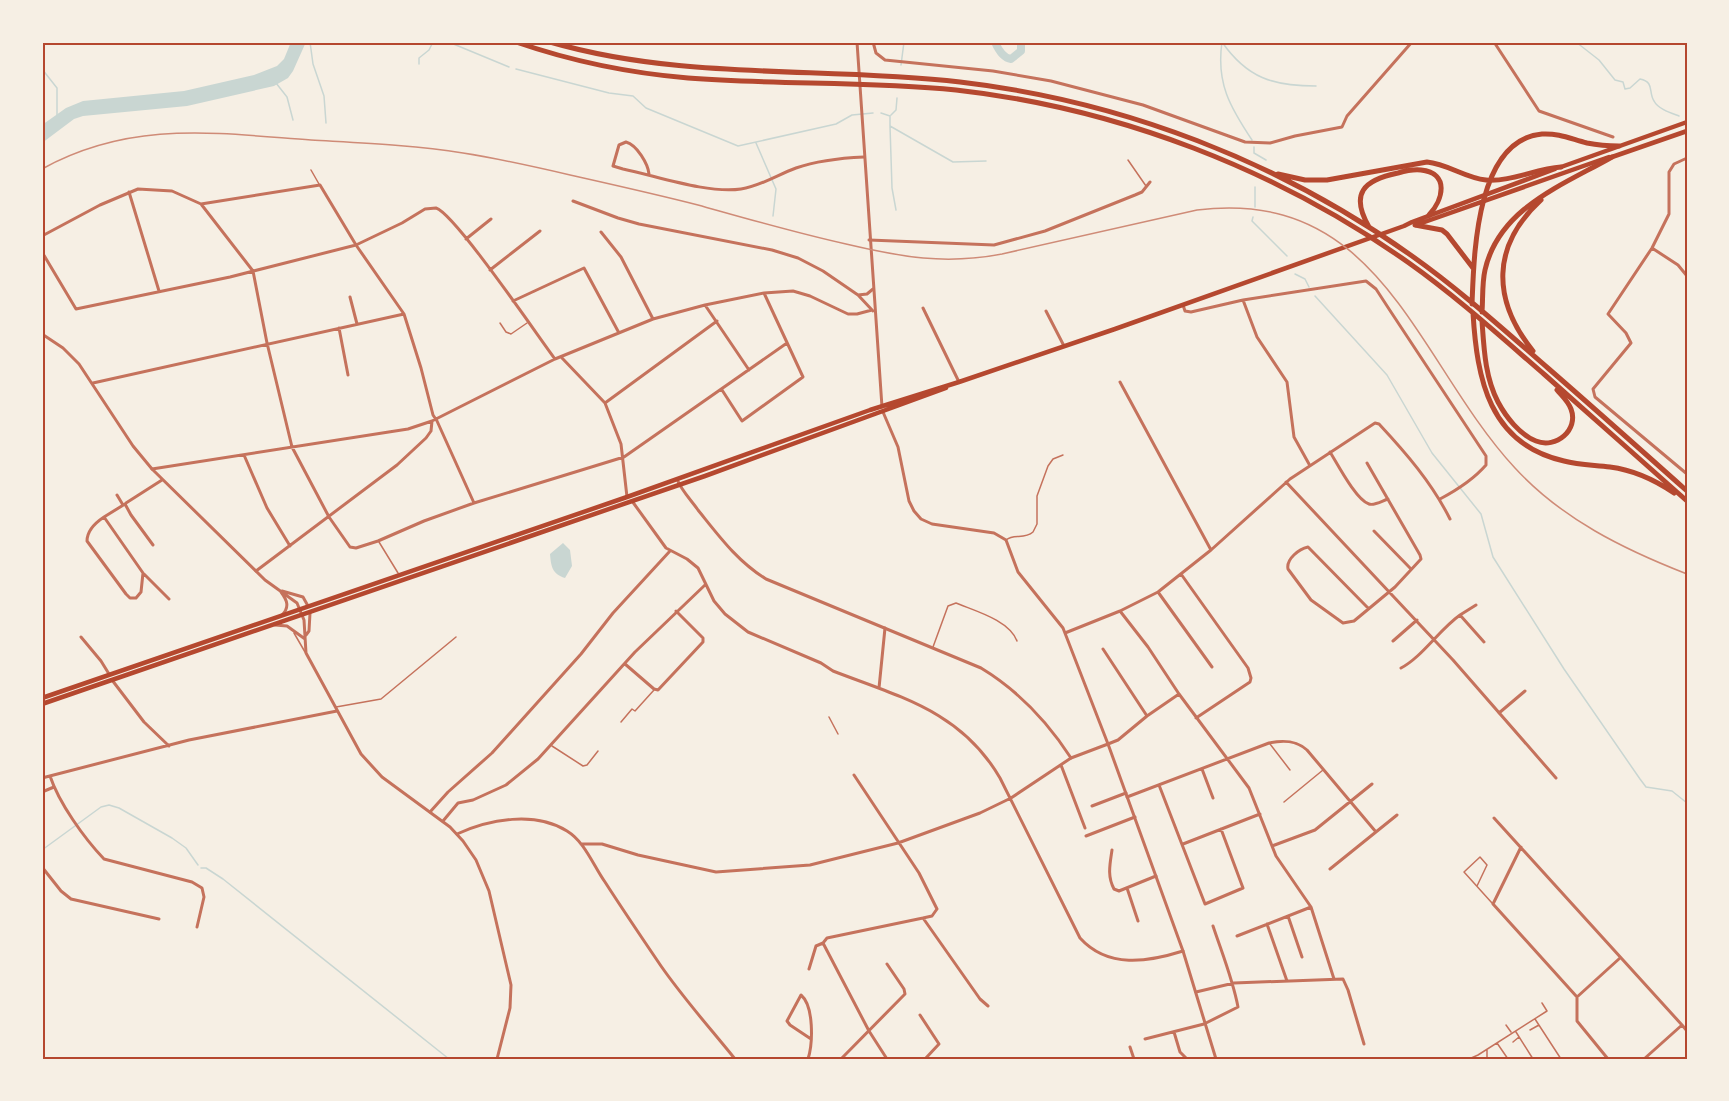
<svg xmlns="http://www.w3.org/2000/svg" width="1729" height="1101" font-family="Cabin,sans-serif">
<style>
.water{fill:#c9d6d2}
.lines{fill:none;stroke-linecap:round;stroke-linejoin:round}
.stream{stroke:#c9d6d2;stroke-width:1.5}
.river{stroke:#c9d6d2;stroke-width:8}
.service{stroke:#c5725c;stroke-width:1.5}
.minor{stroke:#c5725c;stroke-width:3}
.tertiary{stroke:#c5725c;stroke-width:3}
.primary{stroke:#b5482f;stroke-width:4.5}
.trunk{stroke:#b5482f;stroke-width:4.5}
.motorway{stroke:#b5482f;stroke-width:5}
.rail{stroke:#cf8b77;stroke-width:1.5}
.neatline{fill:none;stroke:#b5482f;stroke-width:2}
</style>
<rect width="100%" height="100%" fill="#f6efe4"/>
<!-- water -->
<path class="water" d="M 291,42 L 306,42 L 293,71 L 288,78 L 274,86 L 187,106 L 83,116 L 74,119 L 42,143 L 42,125 L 66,108 L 83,101 L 184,91 L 254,75 L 277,66 L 284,59 Z
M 563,543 L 570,550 L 572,566 L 565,578 C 552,574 551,566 550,554 Z"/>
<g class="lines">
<!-- stream -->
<path class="stream" d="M 310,42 L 313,64 L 324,96 L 326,123
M 1222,42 C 1247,78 1273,86 1316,86
M 1222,42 C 1216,83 1230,107 1252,140
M 1576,42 L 1599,60 L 1615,80 L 1623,82 L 1625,89 L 1630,88 L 1640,79 C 1655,82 1648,92 1654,101 C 1658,109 1671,113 1679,116
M 451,43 L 509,67
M 419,64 L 419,58 L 429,50 L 433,42
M 901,65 L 904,42
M 42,69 L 57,88 L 57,116
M 516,69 L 609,93 L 633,96 L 646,108 L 738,146 L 836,124 L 852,115 L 873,113
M 276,83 L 287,97 L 293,120
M 881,113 L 890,116 L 890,126 L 953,162 L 986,161
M 891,115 L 896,110 L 897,98
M 890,126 L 892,188 L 896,210
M 756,143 L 776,189 L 773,216
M 1254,147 L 1254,153 L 1266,160
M 1255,187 L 1255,207
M 1253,217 L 1252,221 L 1287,256
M 1295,274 L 1305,279 L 1309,287
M 1315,296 L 1387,375 L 1432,453 L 1481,514 L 1493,557 L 1564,669 L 1640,779 L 1646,787 L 1672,791 L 1687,803
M 42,850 L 101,807 L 109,805 L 119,808 L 172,838 L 186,848 L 198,865
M 201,868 L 206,868 L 223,879 L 449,1059"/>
<!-- river -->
<path class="river" d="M 995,42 C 998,49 1003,58 1011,59 L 1021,51 L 1021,42"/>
<!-- service -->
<path class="service" d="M 1128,160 L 1146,186
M 311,170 L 319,184
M 500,323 L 506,332 L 511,334 L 527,323
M 1006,540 C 1014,533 1024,540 1033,532 L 1037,524 L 1037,496 L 1048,466 L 1053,459 L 1063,455
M 379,542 L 398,573
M 294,633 L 305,652
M 933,647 L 948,606 L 956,603 C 975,611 1009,620 1017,641
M 336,707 L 381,699 L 456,637
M 829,717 L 838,734
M 621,722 L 632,709 L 635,711 L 654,690
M 1270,744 L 1290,770
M 552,746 L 583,766 L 587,765 L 598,751
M 1284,802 L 1323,770
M 1477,886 L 1487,865 L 1480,857 L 1464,872 L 1492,903
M 1535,1019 L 1561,1059
M 1506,1025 L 1511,1032
M 1530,1030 L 1539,1025
M 1516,1032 L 1533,1059
M 1513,1042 L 1519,1037
M 1497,1043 L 1508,1059
M 1445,1059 L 1469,1059 L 1478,1055 L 1547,1011 L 1542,1003
M 1487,1059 L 1487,1050"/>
<!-- minor -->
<path class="minor" d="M 873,42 L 876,53 L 885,60 L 993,71 L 1051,81 L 1143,105 L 1245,142 L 1270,143 L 1295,136 L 1342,127 L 1347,116 L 1412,42
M 1494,42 L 1539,111 L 1613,137
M 1687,158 L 1674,164 L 1669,172 L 1669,214 L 1652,248 L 1608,314 L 1626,333 L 1631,343 L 1593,389 L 1595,397 L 1687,474
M 649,174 C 648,164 637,145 626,142 L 619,145 L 613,166 L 623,169 C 657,176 708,194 741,189 C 761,186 777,175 796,168 C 819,160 841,158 864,157
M 129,192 L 159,291
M 573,201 L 618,218 L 639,224 L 772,250 L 798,258 L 823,271 L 858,295 L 873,311
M 201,204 L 320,185 L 356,245 L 404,314 L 421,368 L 433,415 L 437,421 L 474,503
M 601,232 L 621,257 L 653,319
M 42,236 L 100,205 L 138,189 L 172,191 L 201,204 L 253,271 L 267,343 L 292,447 L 329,517 L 350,547 L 356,548 L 378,541 L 424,521 L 474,503 L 624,457 L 787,343
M 466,239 L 491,219
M 869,240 L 994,245 L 1045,231 L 1135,195 L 1142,192 L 1150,182
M 1652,248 L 1678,265 L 1687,276
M 42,252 L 76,309 L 230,277 L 356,245 L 402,223 L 425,209 L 436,208 C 455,214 537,335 555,359
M 490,270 L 540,231
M 858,295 L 867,294 L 873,289
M 350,297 L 357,324
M 1243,300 L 1257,337 L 1287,382 L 1294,437 L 1309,464
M 513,301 L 584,268 L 619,333
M 705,305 L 749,370
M 1183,305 L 1185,311 L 1191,312 L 1243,300 L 1366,281 L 1376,289 L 1389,309 L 1486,456 L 1486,465 C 1473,480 1457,490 1440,499
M 923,308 L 959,382
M 1046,311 L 1064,346
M 339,328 L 348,375
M 562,358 L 605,403 L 621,444 L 627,497
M 1120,382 L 1211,550
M 93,383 L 404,314
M 722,390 L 742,421 L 803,377 L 764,293
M 605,403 L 717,321
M 883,412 L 898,447 L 909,501 L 914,511 L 921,519 L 932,524 L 994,533 L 1006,540 L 1018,572 L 1063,628 L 1108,744 L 1118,740 L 1147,716 L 1179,694
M 1330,452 C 1337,463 1356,500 1369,504 C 1374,506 1382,501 1388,499
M 244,455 L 267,508 L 290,546
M 1367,463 L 1420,555 L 1421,559 L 1395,587 L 1354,621 L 1343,623 L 1311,600 L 1288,569 C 1286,559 1299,549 1308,547 L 1368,608
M 152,469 L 408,429 L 432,421 L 555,359 L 653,319 L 705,305 L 764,293 L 793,291 L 810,296 L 848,314 L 857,314 L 872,310
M 1286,482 L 1453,660 L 1556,778
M 117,495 L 123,505
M 632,501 L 666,548 L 687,559 L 698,568 L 714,601 L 725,614 L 748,632 L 821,663 L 833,671 C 900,697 961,711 1000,778 L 1080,938 C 1108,969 1148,962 1183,951
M 126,503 L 162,480
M 104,517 L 143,573 L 141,592 L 136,598 L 130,598 L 126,594 L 87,541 C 87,531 95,523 104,517 Z
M 104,517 L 125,504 L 131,515 L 153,545
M 1374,531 L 1411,569
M 256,571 L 397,465 L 426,438 L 431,431 L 432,421
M 144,574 L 169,599
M 1181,574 L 1248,668 L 1251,678 L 1250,682 L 1196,718
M 1158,592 L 1212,667
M 1120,611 L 1148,647 L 1179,694 L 1249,788 L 1276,856 L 1311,907 L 1334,979
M 1460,615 L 1476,605
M 1065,633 L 1120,611 L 1158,592 L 1211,550 L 1290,479 L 1375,423 L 1379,424 C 1406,453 1432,483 1450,519
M 81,637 L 101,661 L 109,674
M 1393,641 L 1417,620
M 1103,649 L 1147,716
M 625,664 L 654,689 L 658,690 L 703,642 L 703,638 L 676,611
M 1401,668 C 1422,657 1439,630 1460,615 L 1484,642
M 112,680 L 144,722 L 169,746
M 879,688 L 885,628
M 1499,713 L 1525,691
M 1061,765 L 1085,828
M 1202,769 L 1213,798
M 854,775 L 919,873 L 937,909 L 932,916 L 923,918 L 980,999 L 988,1006
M 50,776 C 59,803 84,838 104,859 L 192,882 L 202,888 L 204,897 L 197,927
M 42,778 L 189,740 L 337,711
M 1159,785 L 1205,904 L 1243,888 L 1221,829
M 42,792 L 54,787
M 1127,797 L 1269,743 C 1283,740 1296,740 1307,750 L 1376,832
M 1092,806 L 1126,793
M 430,812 L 448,792 L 492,753 L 581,654 L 613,613 L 670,551
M 1494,818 L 1682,1025
M 443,821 L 458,803 L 473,800 L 506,785 L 538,759 L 635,652 L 705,585
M 457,834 C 490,819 535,811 567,831 C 585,842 593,865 605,882 C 623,910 642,938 661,966 C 684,999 710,1028 735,1059
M 1086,836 L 1135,817
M 581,844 L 602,844 L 638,855 L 716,872 L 810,865 L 898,843 L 980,813 L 1011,798 L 1071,758
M 1183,844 L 1260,814
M 1272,846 L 1315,830 L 1372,784
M 1521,847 L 1493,904 L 1577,997
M 1112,850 C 1110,864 1107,876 1114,889 L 1119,891 L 1156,876
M 42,867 L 61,891 L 71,899 L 159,919
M 1330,869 L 1397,815
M 1127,888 L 1138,921
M 1288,916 L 1302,957
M 1267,924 L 1287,981
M 1237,936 L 1311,907
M 823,943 L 869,1031 L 887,1059
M 809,969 L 816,946 L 823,943 L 827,938 L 923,918
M 1196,992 L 1234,983 L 1343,979 L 1348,990 L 1364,1044
M 920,1015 L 939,1044 L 925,1059
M 1174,1032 L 1180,1052 L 1187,1059
M 1145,1039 L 1204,1024 L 1238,1007 C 1233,980 1222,953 1213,926
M 1130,1047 L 1134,1059
M 808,1059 C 813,1043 814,1006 801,995 L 787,1021 L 790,1025 L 811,1039
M 841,1059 L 905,994 L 904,989 L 887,964
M 1608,1059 L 1577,1021 L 1577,997 L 1620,958
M 1644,1059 L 1682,1025 L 1687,1031"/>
<!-- tertiary -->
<path class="tertiary" d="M 857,42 L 882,407
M 42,334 L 63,348 L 79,364 L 133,446 L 152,469 L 265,580 L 297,603 L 304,620 L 306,653 L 361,754 L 382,777 L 450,827 L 463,841 L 476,860 L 489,891 L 511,985 L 510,1008 L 497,1059
M 677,479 C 681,490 691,500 698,510 C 719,536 737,561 766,579 L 981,668 C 1019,691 1047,721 1071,758 L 1108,744 L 1183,951 L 1216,1059
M 282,591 L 303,597 L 308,606
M 281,592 C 287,600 290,607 282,615
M 275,625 L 287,626 L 305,639
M 306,635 L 309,631 L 310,613"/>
<!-- primary -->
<path class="primary" d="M 1416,225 L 1609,157
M 42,698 L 627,497 L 870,410 L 959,382 L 1115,329 L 1404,226 L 1412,222 L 1555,169
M 42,704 L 705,476 L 946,388"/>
<!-- trunk -->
<path class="trunk" d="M 1612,157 L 1687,131
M 1561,167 L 1687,122"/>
<!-- motorway -->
<path class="motorway" d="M 516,42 C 571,61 629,73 688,78 C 777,85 867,81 956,90 C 1118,108 1276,169 1409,263 C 1457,297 1501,337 1545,375 C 1592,417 1640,459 1687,501
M 550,42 C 684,81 823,66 960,82 C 1123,101 1278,161 1412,256 C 1460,290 1504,330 1549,369 C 1595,409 1641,450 1687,491
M 1278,174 L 1305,180 L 1327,180 L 1427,162 C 1448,164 1465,178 1486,180 C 1511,182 1535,169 1561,167
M 1415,225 L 1442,230 L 1447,234 L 1473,268
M 1369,227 C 1350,194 1363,180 1398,173 C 1405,171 1413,169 1421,170 C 1450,173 1443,200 1429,215
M 1472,304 C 1474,254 1476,140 1542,134 C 1559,133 1571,139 1587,143 C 1597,145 1608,146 1619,146
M 1482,312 C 1483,298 1482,283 1485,270 C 1499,208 1563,185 1612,157
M 1473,313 C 1477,379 1489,444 1564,461 C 1579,465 1595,465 1610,467 C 1633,470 1655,480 1674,493
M 1482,321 C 1484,349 1485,377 1498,402 C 1506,417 1520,435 1536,441 C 1556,449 1579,430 1571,409 C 1568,401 1562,396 1557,390
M 1533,351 C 1492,300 1491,246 1541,200"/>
<!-- rail -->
<path class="rail" d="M 42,169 C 131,120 214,133 311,140 C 362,143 413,145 463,153 C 502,159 540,168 579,177 C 619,186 659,195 698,205 C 748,219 796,233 846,244 C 901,257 945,265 1002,254 L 1197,210 C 1382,187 1416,361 1515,468 C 1562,519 1623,549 1687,574"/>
</g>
<!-- border -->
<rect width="1729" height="1101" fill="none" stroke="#f6efe4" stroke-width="87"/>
<rect x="44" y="44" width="1642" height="1014" class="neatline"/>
</svg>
